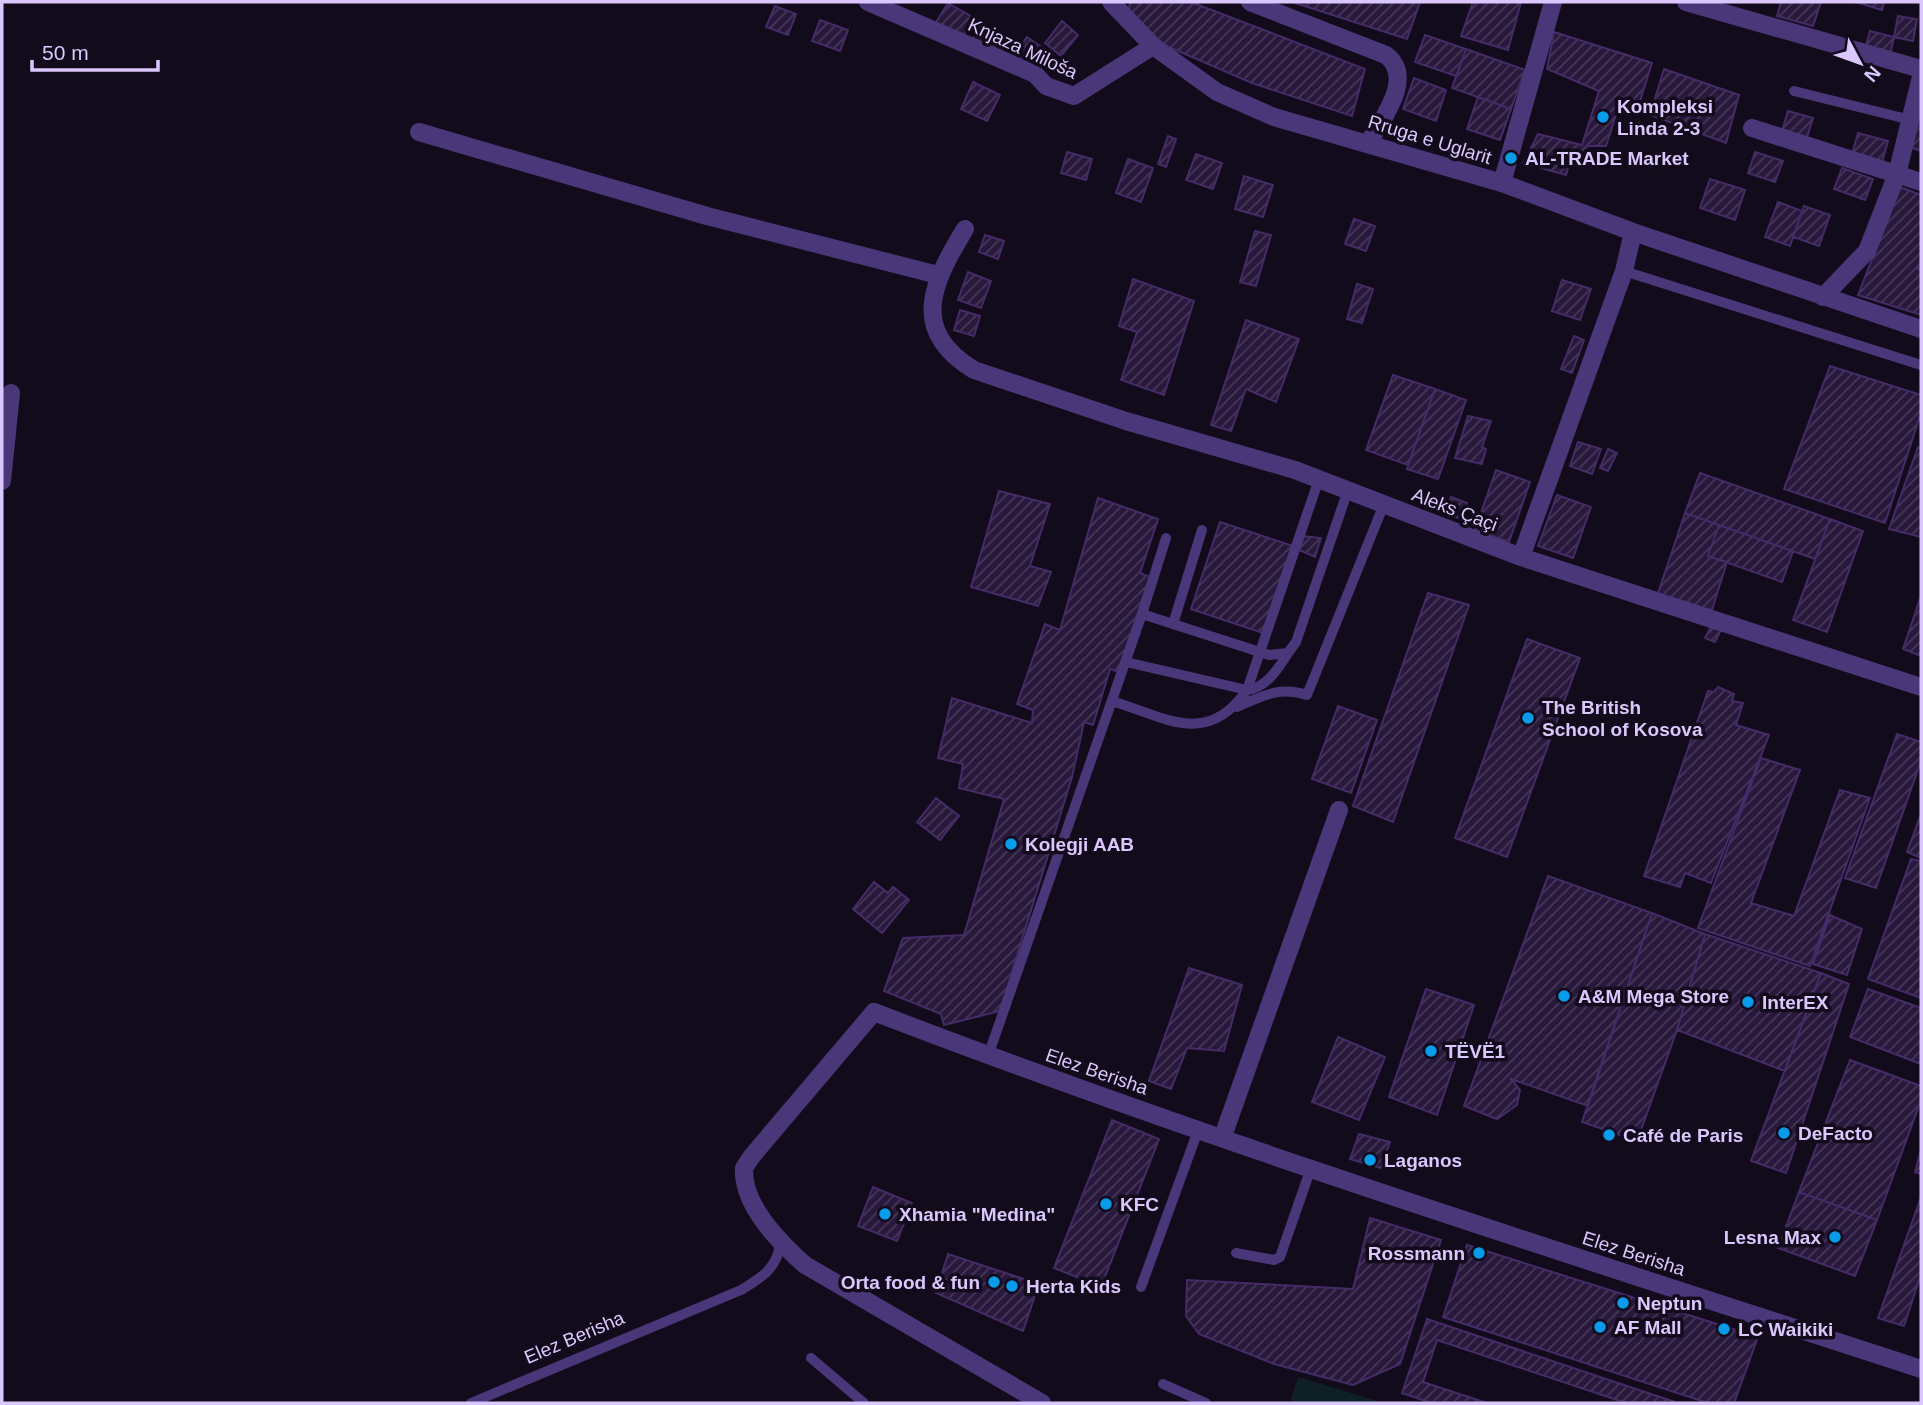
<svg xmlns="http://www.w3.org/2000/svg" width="1923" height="1405" font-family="Helvetica,sans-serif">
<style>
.park{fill:#0f2025}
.building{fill:url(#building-hatch);stroke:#452b67;stroke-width:2}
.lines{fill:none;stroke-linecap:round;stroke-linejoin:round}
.service{stroke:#4a3779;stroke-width:10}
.minor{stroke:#4a3779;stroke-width:18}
.tertiary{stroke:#4a3779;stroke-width:18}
.poi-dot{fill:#079be9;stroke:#120b1b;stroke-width:2.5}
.labels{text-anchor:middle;stroke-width:7;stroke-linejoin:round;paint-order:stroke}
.street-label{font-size:19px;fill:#dac7fd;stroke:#120b1b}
.poi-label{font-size:19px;font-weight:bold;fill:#dac7fd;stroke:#120b1b;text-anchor:start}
</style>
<defs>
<pattern id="building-hatch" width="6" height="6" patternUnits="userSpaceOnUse" patternTransform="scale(1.75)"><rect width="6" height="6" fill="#28183b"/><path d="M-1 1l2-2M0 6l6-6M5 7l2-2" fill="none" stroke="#473858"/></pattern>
</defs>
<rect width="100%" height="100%" fill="#120b1b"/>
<!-- park -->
<path class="park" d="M 1298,1377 L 1384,1403 L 1290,1403 Z"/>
<!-- building -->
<path class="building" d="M 1130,2 L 1191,2 L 1365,69 L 1352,116 L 1252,83 L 1164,45 L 1129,12 Z
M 1292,2 L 1420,2 L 1407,39 Z
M 1473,2 L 1521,2 L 1508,50 L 1461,36 Z
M 1781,2 L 1821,2 L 1813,26 L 1777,16 Z
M 1855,2 L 1884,2 L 1882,10 Z
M 948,3 L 974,18 L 961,39 L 935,24 Z
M 775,6 L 796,14 L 788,35 L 766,27 Z
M 1898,16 L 1917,19 L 1913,41 L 1894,37 Z
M 820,20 L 848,30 L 840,51 L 812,41 Z
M 1062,21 L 1078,35 L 1061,56 L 1045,43 Z
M 980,28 L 1006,44 L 998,56 L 972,40 Z
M 1870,31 L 1894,37 L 1890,55 L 1865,49 Z
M 1554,32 L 1652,63 L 1640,101 L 1622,97 L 1606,146 L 1587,146 L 1580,165 L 1570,162 L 1566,175 L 1523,163 L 1538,134 L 1582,145 L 1599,91 L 1547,69 Z
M 1425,35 L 1466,49 L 1456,76 L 1415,62 Z
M 1027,37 L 1050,53 L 1036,72 L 1014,56 Z
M 1466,49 L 1525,70 L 1511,109 L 1452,88 Z
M 1664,69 L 1739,95 L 1726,143 L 1650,115 Z
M 1414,78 L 1446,90 L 1436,121 L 1403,109 Z
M 973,82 L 1000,95 L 987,121 L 961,109 Z
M 1478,97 L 1511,109 L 1500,140 L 1467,129 Z
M 1788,111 L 1813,118 L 1806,141 L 1781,134 Z
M 1914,122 L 1921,124 L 1921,151 L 1907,146 Z
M 1858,133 L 1888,141 L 1881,166 L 1851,158 Z
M 1168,136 L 1176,139 L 1166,167 L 1158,164 Z
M 1067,152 L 1092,159 L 1086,180 L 1061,173 Z
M 1755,152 L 1783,161 L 1775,182 L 1748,173 Z
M 1196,154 L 1222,163 L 1213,189 L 1186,180 Z
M 1128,159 L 1153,168 L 1141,202 L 1116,193 Z
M 1842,168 L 1873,179 L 1865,200 L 1834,189 Z
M 1244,176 L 1273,185 L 1263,217 L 1235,209 Z
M 1710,179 L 1745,190 L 1735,220 L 1700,208 Z
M 1900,187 L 1921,195 L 1921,260 L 1918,269 L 1921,270 L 1921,315 L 1858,295 Z
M 1778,202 L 1802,211 L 1790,246 L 1765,237 Z
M 1804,206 L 1830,215 L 1819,246 L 1793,237 Z
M 1354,219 L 1375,226 L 1366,251 L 1345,244 Z
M 1255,231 L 1271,235 L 1256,286 L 1240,282 Z
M 985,235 L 1004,241 L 998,259 L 979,252 Z
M 968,272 L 991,281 L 981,308 L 958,300 Z
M 1133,279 L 1194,301 L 1164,395 L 1121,380 L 1137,332 L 1119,326 Z
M 1562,280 L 1591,289 L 1580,320 L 1552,311 Z
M 1357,284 L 1373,289 L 1362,323 L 1347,319 Z
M 960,310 L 980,316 L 974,336 L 954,330 Z
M 1246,320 L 1299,339 L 1276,402 L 1246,389 L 1231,431 L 1211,425 Z
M 1574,336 L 1584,340 L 1572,373 L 1561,369 Z
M 1830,366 L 1921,395 L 1921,413 L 1885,523 L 1784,489 Z
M 1393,375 L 1435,389 L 1408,465 L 1366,450 Z
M 1435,389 L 1466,400 L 1438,479 L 1407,469 Z
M 1468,416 L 1491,421 L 1482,447 L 1486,449 L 1482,464 L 1455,458 Z
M 1578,442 L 1601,449 L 1592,474 L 1570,466 Z
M 1918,447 L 1921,449 L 1921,537 L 1889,529 Z
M 1608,449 L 1617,453 L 1608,471 L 1600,468 Z
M 1496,470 L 1530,482 L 1509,542 L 1475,530 Z
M 1700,473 L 1830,519 L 1815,559 L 1685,513 Z
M 999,491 L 1050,504 L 1030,566 L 1051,572 L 1038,606 L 971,587 Z
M 1557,495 L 1591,507 L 1573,558 L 1538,546 Z
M 1451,497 L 1467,503 L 1461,519 L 1445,513 Z
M 1098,498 L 1158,519 L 1140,573 L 1150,577 L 1119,672 L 1110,669 L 1093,725 L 1084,722 L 1072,777 L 1000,1011 L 944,1025 L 941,1014 L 884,991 L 903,938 L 964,935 L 1004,799 L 959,788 L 963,764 L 938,758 L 952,698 L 1032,723 L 1033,710 L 1017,704 L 1045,624 L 1060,630 Z
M 1685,513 L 1719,525 L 1708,556 L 1727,562 L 1711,613 L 1657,596 Z
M 1830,519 L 1863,531 L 1827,632 L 1793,620 Z
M 1220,522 L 1293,546 L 1263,633 L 1191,609 Z
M 1719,525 L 1793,551 L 1782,582 L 1708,556 Z
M 1303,536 L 1321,538 L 1315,557 L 1299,550 Z
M 1428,593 L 1469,605 L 1393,822 L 1353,806 Z
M 1921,596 L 1921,656 L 1903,649 Z
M 1713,623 L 1722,628 L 1715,642 L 1705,638 Z
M 1527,639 L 1580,658 L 1507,857 L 1455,838 Z
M 1718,687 L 1734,694 L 1732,701 L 1743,703 L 1736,725 L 1769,735 L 1711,883 L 1685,873 L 1680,887 L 1644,876 L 1708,691 L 1714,692 Z
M 1338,706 L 1377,720 L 1351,793 L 1312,779 Z
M 1897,734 L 1921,742 L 1921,761 L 1876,888 L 1845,878 Z
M 1761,758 L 1800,770 L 1751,903 L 1794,916 L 1840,790 L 1870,798 L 1810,966 L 1698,928 Z
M 936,798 L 959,816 L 940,840 L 917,822 Z
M 1921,814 L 1921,858 L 1907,852 Z
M 1911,859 L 1921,861 L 1921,998 L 1868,979 Z
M 1548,876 L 1652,913 L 1588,1106 L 1511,1079 L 1520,1090 L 1517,1105 L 1497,1119 L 1464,1106 Z
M 874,882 L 888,893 L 893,887 L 909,900 L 882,933 L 853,909 Z
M 1652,913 L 1705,934 L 1677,1030 L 1637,1141 L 1582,1122 Z
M 1830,915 L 1862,929 L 1847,975 L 1813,964 Z
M 1705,934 L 1821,973 L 1785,1071 L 1677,1030 Z
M 1189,968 L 1242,985 L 1224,1051 L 1187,1048 L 1171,1089 L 1149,1081 Z
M 1821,973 L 1849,984 L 1786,1173 L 1751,1161 Z
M 1426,989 L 1474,1005 L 1437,1115 L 1389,1097 Z
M 1868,989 L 1921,1008 L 1921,1064 L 1850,1037 Z
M 1338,1037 L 1385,1057 L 1359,1120 L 1312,1102 Z
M 1850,1060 L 1921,1086 L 1921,1100 L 1877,1220 L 1799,1192 Z
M 1112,1120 L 1159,1139 L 1101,1287 L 1054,1268 Z
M 1359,1134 L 1390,1142 L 1381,1168 L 1350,1159 Z
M 1921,1150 L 1921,1174 L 1915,1172 Z
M 873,1187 L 912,1203 L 897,1241 L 858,1226 Z
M 1799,1192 L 1877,1220 L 1855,1276 L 1778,1248 Z
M 1921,1197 L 1921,1274 L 1904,1326 L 1878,1318 Z
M 1370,1218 L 1441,1240 L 1400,1364 L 1353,1385 L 1274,1364 L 1199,1334 L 1186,1316 L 1187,1280 L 1353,1289 Z
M 1467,1245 L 1758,1337 L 1734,1403 L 1708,1403 L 1443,1317 Z
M 948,1254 L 1039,1284 L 1023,1331 L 936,1293 Z
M 1427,1319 L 1675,1402 L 1674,1403 L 1626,1403 L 1437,1340 L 1423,1382 L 1487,1403 L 1432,1403 L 1402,1393 Z"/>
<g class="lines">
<!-- service -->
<path class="service" d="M 1794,91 L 1911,120
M 1624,271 L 1921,365
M 1142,614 L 1269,655 L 1288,653 L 1296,642 L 1348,490
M 1173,624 L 1202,530
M 1126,662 L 1247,690 C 1266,688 1279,668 1288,653
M 1112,701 C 1167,718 1207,747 1247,690 L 1319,479
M 1237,707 C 1262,696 1280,686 1307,695 L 1384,504
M 988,1056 L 1142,614 L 1166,538
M 1236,1253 L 1274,1260 L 1280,1257 L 1311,1168
M 1141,1287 L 1199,1128
M 811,1358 L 864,1403
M 1163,1384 L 1206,1403
M 471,1403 L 741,1290 C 761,1278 778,1268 780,1243"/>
<!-- minor -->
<path class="minor" d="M 868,2 L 1035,74 L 1046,86 L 1074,96 L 1153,46
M 1250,2 L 1386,55 C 1415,77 1383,118 1369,142
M 1686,2 L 1921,69
M 1752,128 L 1921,182
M 419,132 L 707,216 L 938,275
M 1502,183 L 1553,2
M 965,229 C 933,282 908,330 974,370 L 1126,421 L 1295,470 L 1521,557 L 1921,687
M 1823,297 L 1867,251 L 1897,174 L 1921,77
M 2,481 L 11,393
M 1521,557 L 1624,271 L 1633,232
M 1223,1136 L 1339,810
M 1042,1403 L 805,1265 C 779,1242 742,1205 744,1168 L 752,1156 L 874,1012 C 1218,1144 1571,1255 1921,1369"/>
<!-- tertiary -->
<path class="tertiary" d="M 1111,2 L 1153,46 L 1217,92 L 1274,117 L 1502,183 L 1633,232 L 1921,329"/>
</g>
<!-- markers -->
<g class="poi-dot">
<circle cx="1603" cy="117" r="7"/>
<circle cx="1511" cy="158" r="7"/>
<circle cx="1528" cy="718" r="7"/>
<circle cx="1011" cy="844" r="7"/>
<circle cx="1564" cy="996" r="7"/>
<circle cx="1748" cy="1002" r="7"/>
<circle cx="1431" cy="1051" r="7"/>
<circle cx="1784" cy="1133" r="7"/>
<circle cx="1609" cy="1135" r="7"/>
<circle cx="1370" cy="1160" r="7"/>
<circle cx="1106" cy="1204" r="7"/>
<circle cx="885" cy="1214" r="7"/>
<circle cx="1835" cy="1237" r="7"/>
<circle cx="1479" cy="1253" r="7"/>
<circle cx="994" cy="1282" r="7"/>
<circle cx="1012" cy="1286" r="7"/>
<circle cx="1623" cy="1303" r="7"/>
<circle cx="1600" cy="1327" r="7"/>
<circle cx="1724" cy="1329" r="7"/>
</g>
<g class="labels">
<!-- street labels -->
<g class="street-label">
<text transform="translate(1023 48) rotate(25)" y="7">Knjaza Miloša</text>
<text transform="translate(1430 139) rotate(17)" y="7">Rruga e Uglarit</text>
<text transform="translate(1455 509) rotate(21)" y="7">Aleks Çaçi</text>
<text transform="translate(1097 1071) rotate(19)" y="7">Elez Berisha</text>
<text transform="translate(1634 1253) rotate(18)" y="7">Elez Berisha</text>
<text transform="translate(574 1337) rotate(-23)" y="7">Elez Berisha</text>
</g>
<!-- poi labels -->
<g class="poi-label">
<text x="1617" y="113">Kompleksi<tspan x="1617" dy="22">Linda 2-3</tspan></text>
<text x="1525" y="165">AL-TRADE Market</text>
<text x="1542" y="714">The British<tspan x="1542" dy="22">School of Kosova</tspan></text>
<text x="1025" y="851">Kolegji AAB</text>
<text x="1578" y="1003">A&amp;M Mega Store</text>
<text x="1762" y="1009">InterEX</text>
<text x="1445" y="1058">TËVË1</text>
<text x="1798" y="1140">DeFacto</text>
<text x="1623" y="1142">Café de Paris</text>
<text x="1384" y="1167">Laganos</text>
<text x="1120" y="1211">KFC</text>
<text x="899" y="1221">Xhamia "Medina"</text>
<text x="1821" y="1244" text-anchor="end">Lesna Max</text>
<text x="1465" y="1260" text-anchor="end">Rossmann</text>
<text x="980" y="1289" text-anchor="end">Orta food &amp; fun</text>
<text x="1026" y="1293">Herta Kids</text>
<text x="1637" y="1310">Neptun</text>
<text x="1614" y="1334">AF Mall</text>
<text x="1738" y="1336">LC Waikiki</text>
</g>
</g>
<!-- border -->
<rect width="1923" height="1405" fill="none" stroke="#dac7fd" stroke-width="7"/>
<!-- north arrow -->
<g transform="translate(1860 63) rotate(131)" stroke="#120b1b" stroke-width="5" paint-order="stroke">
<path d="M0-5L12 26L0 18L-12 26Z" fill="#dac7fd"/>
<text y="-10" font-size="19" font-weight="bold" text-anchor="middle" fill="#dac7fd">N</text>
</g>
<!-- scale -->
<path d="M32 60v10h126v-10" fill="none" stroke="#dac7fd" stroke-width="3.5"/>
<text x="42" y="60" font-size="21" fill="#dac7fd" stroke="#120b1b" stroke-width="5" paint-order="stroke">50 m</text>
</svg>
